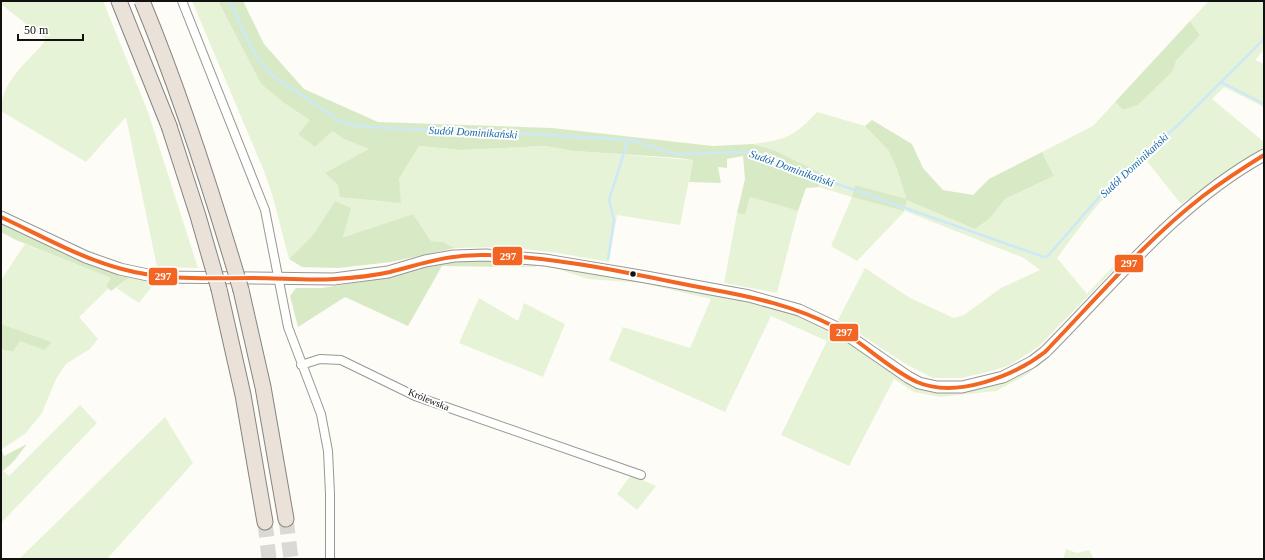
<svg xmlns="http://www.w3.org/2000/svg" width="1265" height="560" font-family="'Times New Roman',serif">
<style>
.green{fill:#e7f3d7;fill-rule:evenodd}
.forest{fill:#d8eac5}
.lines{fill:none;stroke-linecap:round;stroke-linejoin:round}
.stream{stroke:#cde8f7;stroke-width:2.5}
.motorway-tunnel{stroke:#dad9d4;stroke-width:15;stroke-dasharray:15 8;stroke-linecap:butt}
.minor-casing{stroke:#979795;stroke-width:10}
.tertiary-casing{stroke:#979795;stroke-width:13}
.motorway-casing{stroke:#858482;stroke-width:17}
.minor{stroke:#fffffe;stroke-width:8}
.tertiary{stroke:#fffffe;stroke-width:11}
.motorway{stroke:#eae1d8;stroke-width:15}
.motorway-bridge-casing{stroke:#858482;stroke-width:17;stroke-linecap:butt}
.motorway-bridge{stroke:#eae1d8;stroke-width:15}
.bus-1-casing{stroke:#fff;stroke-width:7}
.bus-1{stroke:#f26522;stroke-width:4}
.bus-dot{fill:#111;stroke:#fff;stroke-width:1.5}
.labels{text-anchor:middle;stroke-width:4;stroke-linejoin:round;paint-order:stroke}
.street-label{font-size:10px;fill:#111;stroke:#fff}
.water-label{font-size:11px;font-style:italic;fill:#1768a6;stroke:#fff}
.line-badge{stroke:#fff;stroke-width:1.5}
.badge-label{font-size:11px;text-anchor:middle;font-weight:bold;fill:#fff}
</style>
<rect width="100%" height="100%" fill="#fdfcf7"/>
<!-- green -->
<path class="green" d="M 1,1 L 103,1 L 148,112 L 198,268 L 157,267 L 126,117 L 86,162 L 1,111 C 1,81 28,62 46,40 L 1,4 Z
M 192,1 L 218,1 L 261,84 L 284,103 L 311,120 L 298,134 L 332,131 L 344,139 L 370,149 L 325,173 L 338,185 L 399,179 L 419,146 L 460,150 L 545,146 L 574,151 L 693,160 L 680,225 L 617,215 L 609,262 L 558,253 L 505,247 L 455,248 L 443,242 L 431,241 L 413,214 L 342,237 L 335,201 L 313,235 L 289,259 L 272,194 L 264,171 Z
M 1209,1 L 1264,1 L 1264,49 L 1255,60 L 1264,64 L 1264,107 L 1224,87 L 1212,99 L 1264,142 L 1264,147 L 1181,204 L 1146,160 C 1106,190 1086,219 1057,258 L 1087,294 L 1128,251 L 1129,254 L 1038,347 L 1010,365 L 992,371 L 961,378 L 933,378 L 909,366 L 838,320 L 865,268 L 910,298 L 954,318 L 964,315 L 1001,288 L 1040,270 L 1024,258 L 905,211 L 857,261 L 831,246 L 852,197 L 819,187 L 819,172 L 774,150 L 753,144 C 785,140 794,137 817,112 L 865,126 L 888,150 L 897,169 L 906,200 L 990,218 L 1005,199 L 1054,176 L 1042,152 L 1093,126 L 1115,102 L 1123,110 L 1138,105 L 1173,71 L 1176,61 L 1200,35 L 1190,21 ZM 855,185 L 906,200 L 905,211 L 852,197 Z
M 750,197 L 798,211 L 777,293 L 724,283 L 737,213 L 745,215 Z
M 25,244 L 112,278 L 109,288 L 79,317 L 98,339 L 90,349 L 66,364 L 56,379 L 42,413 L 25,434 L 2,449 L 1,349 L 13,352 L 20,341 L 52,342 L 1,324 L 1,280 Z
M 509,260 L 536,263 L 536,267 L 510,267 Z
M 551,264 L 744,299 L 803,316 L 845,338 L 896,373 L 961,391 L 1051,351 L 1052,353 L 1028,374 L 996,391 L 940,397 L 914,392 L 894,379 L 849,466 L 781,435 L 827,341 L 771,316 L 725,412 L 609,360 L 623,327 L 690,348 L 711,299 L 642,283 L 588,279 L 552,267 Z
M 131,276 L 154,284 L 139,303 L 116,288 Z
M 479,298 L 518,321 L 524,303 L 565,324 L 543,377 L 459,343 Z
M 80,405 L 97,423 L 1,523 L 1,469 L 9,476 Z
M 165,417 L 193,463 L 107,559 L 19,559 Z
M 631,475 L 656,486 L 637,510 L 617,494 Z
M 1066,549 L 1077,553 L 1089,550 L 1094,559 L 1063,559 Z"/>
<!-- forest -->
<path class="forest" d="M 218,1 L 243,1 L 264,44 L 304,89 L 378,122 L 552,128 L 713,146 L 753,144 L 774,150 L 819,172 L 819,187 L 806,188 L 798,211 L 750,197 L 745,215 L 737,213 L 745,179 L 743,156 L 727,159 L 727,168 L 718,167 L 721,183 L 689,182 L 693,160 L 679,158 L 574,151 L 545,146 L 460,150 L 419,146 L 399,179 L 401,203 L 340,197 L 338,185 L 325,173 L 369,149 L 344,139 L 332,131 L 315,147 L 298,134 L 310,120 L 284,103 L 261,84 Z
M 1190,21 L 1200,35 L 1176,61 L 1173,71 L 1138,105 L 1123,110 L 1115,102 Z
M 872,120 L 912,144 L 923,168 L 943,190 L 973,195 L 989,179 L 1042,152 L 1054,176 L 1005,199 L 990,218 L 975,229 L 907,200 L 904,211 L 852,197 L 855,185 L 906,199 L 897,169 L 888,150 L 865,126 Z
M 335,201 L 351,208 L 343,237 L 413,214 L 431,241 L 443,242 L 455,248 L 391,262 L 338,268 L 302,267 L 289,259 L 313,235 Z
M 1,221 L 131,276 L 111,291 L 106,286 L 111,278 L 16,240 L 1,232 Z
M 454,259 L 509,260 L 510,267 L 442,266 L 408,326 L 345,297 L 298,327 L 290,296 L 296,288 L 322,288 L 361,282 L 396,275 L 428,264 Z
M 1,324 L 52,342 L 44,350 L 20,341 L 13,352 L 1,349 Z
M 27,444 L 14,461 L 3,471 L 1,469 L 1,448 L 4,456 Z"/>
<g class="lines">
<!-- stream -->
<path class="stream" d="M 230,1 C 242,26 251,57 273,76 L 337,119 L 345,123 L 364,127 L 500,132 L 628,140 C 646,143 661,152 679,154 L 747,152 L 1044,257 L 1047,257 L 1113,181 L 1177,126 L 1264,39
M 1221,82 L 1264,104
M 608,259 L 614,220 L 609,200 L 628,140"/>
<!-- motorway-tunnel -->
<path class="motorway-tunnel" d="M 286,519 L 291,559
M 265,522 L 269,559"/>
<defs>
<path id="minor" d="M 182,1 L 265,210 L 288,327 L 321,414 L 328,451 L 330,494 L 330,559
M 301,365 L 320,359 L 341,360 L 415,396 L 641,475"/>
<path id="tertiary" d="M 1,217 L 86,257 L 120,269 L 157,277 L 334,279 L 388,272 L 425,261 L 454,256 L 486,255 L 545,260 L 646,277 L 749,296 L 799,310 L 837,328 L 908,377 L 919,383 L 937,387 L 962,387 L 1003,377 L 1032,362 L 1045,352 C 1114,283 1177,203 1264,155"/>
<path id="motorway" d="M 119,1 L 169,126
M 219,289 L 243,395 L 265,522
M 241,290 L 263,387 L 286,519"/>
</defs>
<!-- minor casing -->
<use href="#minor" class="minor-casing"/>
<!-- tertiary casing -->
<use href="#tertiary" class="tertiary-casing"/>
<!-- motorway casing -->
<use href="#motorway" class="motorway-casing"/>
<!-- minor -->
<use href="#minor" class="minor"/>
<!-- tertiary -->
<use href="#tertiary" class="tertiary"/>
<!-- motorway -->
<use href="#motorway" class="motorway"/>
<defs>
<path id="motorway-bridge" d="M 142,1 C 181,95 212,192 241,290
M 169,126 L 198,216 L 219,289"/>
</defs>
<!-- motorway-bridge casing -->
<use href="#motorway-bridge" class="motorway-bridge-casing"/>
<!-- motorway-bridge -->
<use href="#motorway-bridge" class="motorway-bridge"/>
<defs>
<path id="bus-1" d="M 1,217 C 40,235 80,258 122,269 C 165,281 209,278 253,278 C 280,278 308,281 335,279 C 353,278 372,276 390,272 C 425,263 449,254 487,255 C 561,257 636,275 709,289 C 753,297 795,306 835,327 C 863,342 887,368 917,382 C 956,399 1014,376 1045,352 C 1096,299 1145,241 1203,196 C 1223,181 1243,168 1264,155"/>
</defs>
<!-- bus-1 casing -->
<use href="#bus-1" class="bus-1-casing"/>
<!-- bus-1 -->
<use href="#bus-1" class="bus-1"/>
</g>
<!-- markers -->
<circle class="bus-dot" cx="633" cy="274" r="3.5"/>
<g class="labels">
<!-- street labels -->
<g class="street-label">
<text transform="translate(429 399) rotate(22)" y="4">Królewska</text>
</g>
<!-- water labels -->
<g class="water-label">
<text transform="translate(473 132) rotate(3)" y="4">Sudół Dominikański</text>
<text transform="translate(1134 165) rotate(-43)" y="4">Sudół Dominikański</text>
<text transform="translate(792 168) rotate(20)" y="4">Sudół Dominikański</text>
</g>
</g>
<g class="line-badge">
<rect x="492" y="246" width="31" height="20" rx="4" fill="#f26522"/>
<rect x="1114" y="254" width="30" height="19" rx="4" fill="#f26522"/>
<rect x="148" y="267" width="30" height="19" rx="4" fill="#f26522"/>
<rect x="829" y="323" width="30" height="19" rx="4" fill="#f26522"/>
</g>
<g class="badge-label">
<text x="508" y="260">297</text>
<text x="1129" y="267">297</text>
<text x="163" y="280">297</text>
<text x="844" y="336">297</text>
</g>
<!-- border -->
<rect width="1265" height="560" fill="none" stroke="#111111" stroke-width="4"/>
<!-- scale -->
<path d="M18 34v6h65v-6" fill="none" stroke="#111111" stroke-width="2"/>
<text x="24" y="34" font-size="12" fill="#111111" stroke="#ffffff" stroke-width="3" paint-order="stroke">50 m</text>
</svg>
